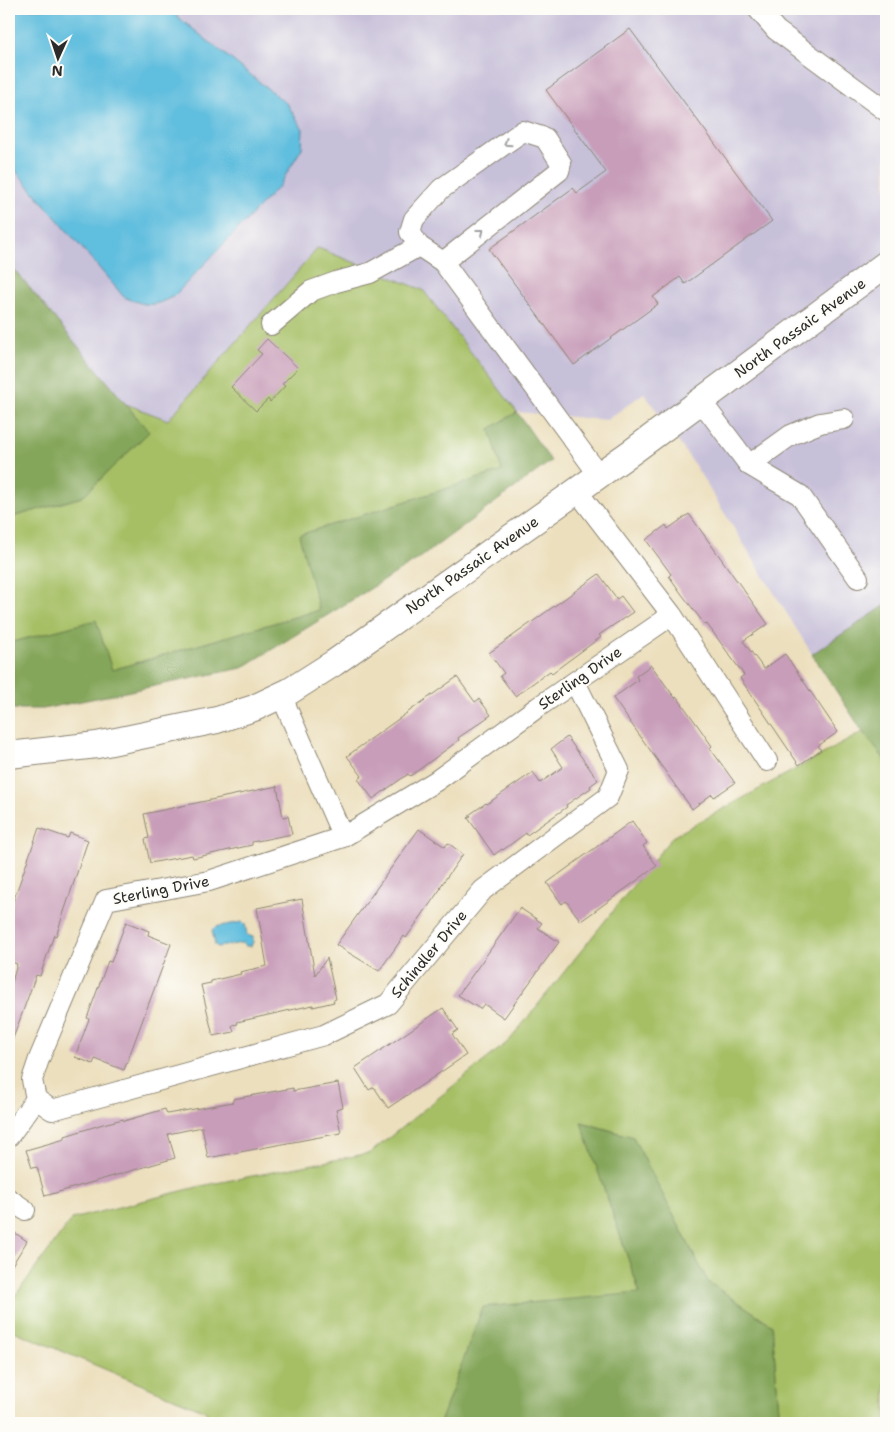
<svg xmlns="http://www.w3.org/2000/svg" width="895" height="1432" font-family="'Shantell Sans',sans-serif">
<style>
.industrial{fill:#c7c0d9}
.green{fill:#a6bf65;stroke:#687548}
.forest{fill:#84a65a;stroke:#586842}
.water{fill:#60bede;stroke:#467484}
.building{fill:#c89db9}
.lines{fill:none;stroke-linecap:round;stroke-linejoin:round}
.minor-casing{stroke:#8c8574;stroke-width:22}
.major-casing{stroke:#8c8574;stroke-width:28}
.minor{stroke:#fff;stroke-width:20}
.major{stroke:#fff;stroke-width:26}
.oneway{stroke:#a0a0a0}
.labels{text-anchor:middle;stroke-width:4;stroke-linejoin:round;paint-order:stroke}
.street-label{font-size:15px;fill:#2b2b2b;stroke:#fdfcf7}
</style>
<rect width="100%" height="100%" fill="#fdfcf7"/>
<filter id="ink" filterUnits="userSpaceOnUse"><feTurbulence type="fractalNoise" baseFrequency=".02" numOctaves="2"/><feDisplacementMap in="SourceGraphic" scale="10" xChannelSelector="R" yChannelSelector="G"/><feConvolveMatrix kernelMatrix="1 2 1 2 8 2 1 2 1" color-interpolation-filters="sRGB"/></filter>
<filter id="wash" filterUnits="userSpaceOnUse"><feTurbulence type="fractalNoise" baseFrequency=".0096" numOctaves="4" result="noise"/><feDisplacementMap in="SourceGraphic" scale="20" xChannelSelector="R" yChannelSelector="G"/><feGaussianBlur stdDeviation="1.12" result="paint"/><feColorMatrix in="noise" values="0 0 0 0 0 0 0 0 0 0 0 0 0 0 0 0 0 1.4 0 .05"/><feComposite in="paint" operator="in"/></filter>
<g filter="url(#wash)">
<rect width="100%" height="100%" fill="#ecdfbd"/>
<!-- industrial -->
<path class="industrial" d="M 9,9 L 886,9 L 886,605 L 812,654 L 694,464 L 644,393 L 607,420 L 517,412 L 423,290 L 318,248 L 168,420 L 126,404 L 9,263 Z"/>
<!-- green -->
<path class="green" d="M 318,248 L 423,290 L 517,412 L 490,429 L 502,471 L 300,535 L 319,610 L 112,670 L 96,621 L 9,643 L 9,518 L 82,497 L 149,432 L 126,404 L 168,420 Z
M 863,732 L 886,761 L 886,1423 L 780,1423 L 772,1325 L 708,1282 L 633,1137 L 582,1122 L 640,1294 L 483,1307 L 440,1423 L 200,1423 L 207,1412 L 9,1329 L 9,1304 L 72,1219 L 201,1186 L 370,1153 L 509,1041 L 672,837 Z"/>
<!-- forest -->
<path class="forest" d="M 9,263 L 149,432 L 82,497 L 9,518 Z
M 517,412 L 551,461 L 420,558 L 242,668 L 43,709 L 9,709 L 9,643 L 96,620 L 112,670 L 319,610 L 299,535 L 502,471 L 490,429 Z
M 886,605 L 886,761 L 863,732 L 812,654 Z
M 581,1122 L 633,1137 L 708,1282 L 772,1325 L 780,1423 L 440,1423 L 483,1307 L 640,1293 Z"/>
<!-- water -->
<path class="water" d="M 9,9 L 168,9 L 287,104 L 303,129 L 302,148 L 279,186 L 174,296 C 151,308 147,306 124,297 L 9,163 Z
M 242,922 L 245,924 L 247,935 L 253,937 L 253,942 L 251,946 L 246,946 L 242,943 L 218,947 L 215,945 L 212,930 L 215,927 Z"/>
<g id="blocks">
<!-- building -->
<path class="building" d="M 630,29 L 772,221 L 685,284 L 680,277 L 653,297 L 658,304 L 574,365 L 489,249 L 573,188 L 577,193 L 606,172 L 546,90 Z
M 267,339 L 298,368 L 282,384 L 285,386 L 270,402 L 268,399 L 256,411 L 231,387 L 262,354 L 257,350 Z
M 689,514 L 768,624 L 743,641 L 764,669 L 785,654 L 838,732 L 818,746 L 821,750 L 799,765 L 740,678 L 744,675 L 707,624 L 705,625 L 681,593 L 669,576 L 671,574 L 646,540 L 666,525 L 668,529 Z
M 599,574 L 617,599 L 621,596 L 633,612 L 599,635 L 601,637 L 568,661 L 552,673 L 550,671 L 515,696 L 500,676 L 504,673 L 489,653 Z
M 651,665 L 675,698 L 677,697 L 698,726 L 712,746 L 710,748 L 735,783 L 714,797 L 712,794 L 692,809 L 613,698 L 638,680 L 636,676 Z
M 457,677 L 475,702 L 479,699 L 491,715 L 458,738 L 459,740 L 420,769 L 410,776 L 408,774 L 373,799 L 358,779 L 362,776 L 347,756 Z
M 567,737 L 598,780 L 590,786 L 591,788 L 566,805 L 567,807 L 527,835 L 526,833 L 503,850 L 502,849 L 494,855 L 468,818 L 471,816 L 469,815 L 486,803 L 487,804 L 533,772 L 540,783 L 563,767 L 551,749 Z
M 277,786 L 283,817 L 288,816 L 292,834 L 252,842 L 252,845 L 193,858 L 192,855 L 150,863 L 145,839 L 149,838 L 144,814 Z
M 632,821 L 647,843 L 643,846 L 657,866 L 581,921 L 566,901 L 562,904 L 547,883 Z
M 39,828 L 68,838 L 70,833 L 88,840 L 56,936 L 54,935 L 40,976 L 36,975 L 11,1044 L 9,1044 L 9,993 L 17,964 L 9,961 L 9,913 Z
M 419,829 L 445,847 L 448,843 L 463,854 L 440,887 L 441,888 L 418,921 L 406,938 L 404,936 L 379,971 L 336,945 Z
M 302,899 L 315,975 L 327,958 L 336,999 L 333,1000 L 334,1002 L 313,1007 L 313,1005 L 237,1022 L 238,1024 L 232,1025 L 234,1032 L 213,1036 L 201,985 L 211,983 L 211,981 L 241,974 L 240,972 L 267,966 L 257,908 Z
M 520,908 L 542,923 L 538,928 L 559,942 L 504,1018 L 484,1004 L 480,1009 L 458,995 Z
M 126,922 L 149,931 L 148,935 L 171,944 L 124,1070 L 95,1059 L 93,1064 L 75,1057 L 89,1019 L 87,1018 L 108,961 L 111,962 Z
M 443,1008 L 458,1030 L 452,1034 L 466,1055 L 388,1108 L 374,1087 L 369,1090 L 355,1068 Z
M 338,1083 L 343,1107 L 336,1109 L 341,1133 L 208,1158 L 202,1127 L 168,1134 L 175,1158 L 45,1196 L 37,1167 L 32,1168 L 26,1150 L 65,1139 L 65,1136 L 103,1124 L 123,1119 L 124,1121 L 165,1109 L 167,1114 L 233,1102 L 233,1099 L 293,1088 L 293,1091 Z
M 9,1229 L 27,1241 L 9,1270 Z"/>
</g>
</g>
<g filter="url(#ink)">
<use href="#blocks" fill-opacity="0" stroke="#8c8574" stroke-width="1"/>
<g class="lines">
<defs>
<path id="minor" d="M 758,9 L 776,30 L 886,111
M 443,262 L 559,171 L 561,163 L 545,138 L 523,131 L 441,189 L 414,219 L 410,232 L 419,246 L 443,262 L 599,475
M 271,325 L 311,291 L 336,282 L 370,273 L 419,246
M 701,401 L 749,465 L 791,435 L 820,423 L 844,419
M 749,465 L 800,495 L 858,578
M 577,491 L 672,615
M 281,695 L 343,837 L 436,781 L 538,707 L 672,615 L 767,761
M 343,837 L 209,881 L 106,900 L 39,1059 L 32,1080 L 36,1099 L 52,1110 L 324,1035 L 388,1004 L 483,890 L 608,797 L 619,770 L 575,682
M 9,1136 L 36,1099
M 9,1199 L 25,1210"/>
<path id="major" d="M 9,755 L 97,745 L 217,720 L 254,708 L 290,691 L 334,663 L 633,451 L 886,264"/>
</defs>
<!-- minor casing -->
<use href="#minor" class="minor-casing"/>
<!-- major casing -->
<use href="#major" class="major-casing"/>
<!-- minor -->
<use href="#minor" class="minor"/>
<!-- major -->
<use href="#major" class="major"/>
</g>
<!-- one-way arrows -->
<defs><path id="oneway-chevron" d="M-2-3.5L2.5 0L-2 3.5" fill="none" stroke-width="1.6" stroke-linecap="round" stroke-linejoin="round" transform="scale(1.25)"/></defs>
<g class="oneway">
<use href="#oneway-chevron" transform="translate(507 143) rotate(145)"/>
<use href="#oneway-chevron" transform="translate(481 232) rotate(-38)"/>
</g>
</g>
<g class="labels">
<!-- street labels -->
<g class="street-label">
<text transform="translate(800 328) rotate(-36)" y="5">North Passaic Avenue</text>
<text transform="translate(472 565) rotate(-35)" y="5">North Passaic Avenue</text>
<text transform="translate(580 678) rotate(-35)" y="5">Sterling Drive</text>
<text transform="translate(161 890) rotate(-11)" y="5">Sterling Drive</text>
<text transform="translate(429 954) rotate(-50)" y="5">Schindler Drive</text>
</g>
</g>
<!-- margin -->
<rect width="895" height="1432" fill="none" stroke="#fdfcf7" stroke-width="30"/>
<!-- north arrow -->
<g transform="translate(58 58) rotate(183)" stroke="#fdfcf7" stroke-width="4" paint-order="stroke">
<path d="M0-4L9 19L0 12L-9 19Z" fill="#2b2b2b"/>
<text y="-8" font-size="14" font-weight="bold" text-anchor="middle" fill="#2b2b2b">N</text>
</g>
</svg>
